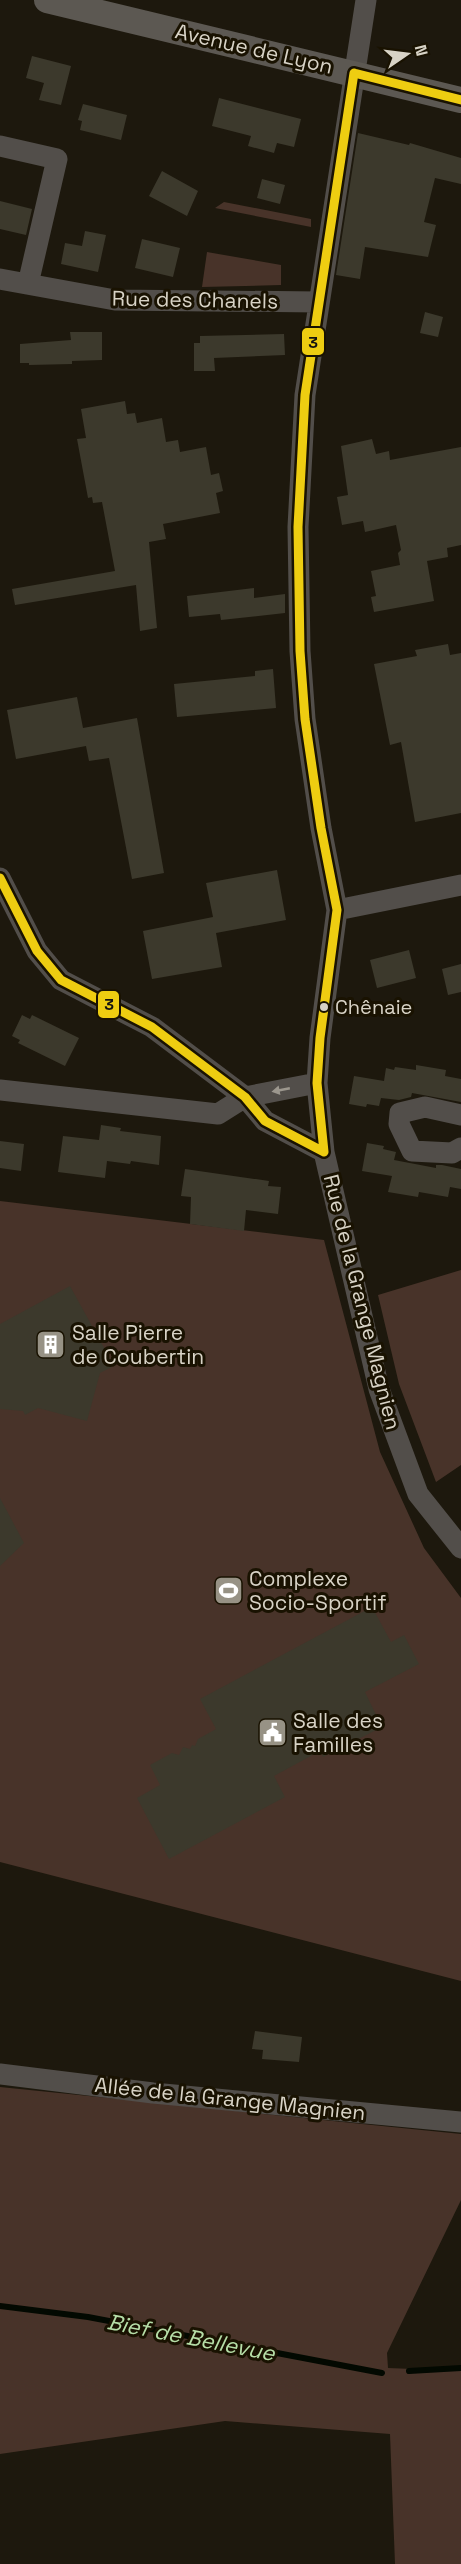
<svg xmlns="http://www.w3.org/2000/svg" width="461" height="2564" font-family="'Space Grotesk',sans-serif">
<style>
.green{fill:#483329}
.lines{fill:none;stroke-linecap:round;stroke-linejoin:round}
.stream{stroke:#030901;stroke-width:6}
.building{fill:#3c392c}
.minor{stroke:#524e4a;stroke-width:21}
.major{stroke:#5c5852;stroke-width:26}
.bus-1-casing{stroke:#191201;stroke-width:14}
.bus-1{stroke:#eecd11;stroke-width:9}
.oneway{fill:#9c978e}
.bus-dot{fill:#d8d3c6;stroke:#191201;stroke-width:2}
.labels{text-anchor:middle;stroke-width:6;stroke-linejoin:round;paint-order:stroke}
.bus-label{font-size:20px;fill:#d8d3c6;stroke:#191201;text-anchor:start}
.street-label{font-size:21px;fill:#d8d3c6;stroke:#191201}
.poi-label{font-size:21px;fill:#d8d3c6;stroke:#191201;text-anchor:start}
.water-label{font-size:22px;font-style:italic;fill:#b6dea7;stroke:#191201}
.line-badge{stroke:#191201;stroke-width:2}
.pale-badge-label{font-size:16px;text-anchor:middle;font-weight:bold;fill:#111}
</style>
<rect width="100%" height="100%" fill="#1d180d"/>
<!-- green -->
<path class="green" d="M 224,202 L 311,219 L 311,227 L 215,208 Z
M 207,252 L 281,265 L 281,285 L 202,287 Z
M 0,1201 L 324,1240 L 380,1452 L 424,1548 L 461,1598 L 461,1981 L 0,1862 Z
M 461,1270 L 461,1465 L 436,1482 L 399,1384 L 378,1295 Z
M 0,2087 L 461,2134 L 461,2200 L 387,2353 L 388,2368 L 461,2371 L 461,2564 L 395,2564 L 390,2434 L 225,2421 L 0,2454 Z"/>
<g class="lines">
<!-- stream -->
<path class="stream" d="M 0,2306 L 88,2317 L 382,2373
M 409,2371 L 461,2368"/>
</g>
<!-- building -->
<path class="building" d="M 32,56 L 71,66 L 61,105 L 39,100 L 44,83 L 26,78 Z
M 219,98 L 301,119 L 294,147 L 277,143 L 274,153 L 248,146 L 251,136 L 212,126 Z
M 83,104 L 127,115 L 121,140 L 80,130 L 82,121 L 78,120 Z
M 358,133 L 409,145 L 410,143 L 461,158 L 461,184 L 435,178 L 424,222 L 436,225 L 428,257 L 365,247 L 360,279 L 336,275 Z
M 162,171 L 198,191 L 187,216 L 149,196 Z
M 262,179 L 285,185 L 280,204 L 257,198 Z
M 0,201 L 32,209 L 26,235 L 0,229 Z
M 85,231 L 106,235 L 98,272 L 61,264 L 65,243 L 82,246 Z
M 142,239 L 180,248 L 173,277 L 135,268 Z
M 425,312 L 443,317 L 438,337 L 420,333 Z
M 70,332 L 102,332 L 102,360 L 72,361 L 72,364 L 29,365 L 29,363 L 20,363 L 20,344 L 71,340 Z
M 284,334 L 285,355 L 214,358 L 215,371 L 194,371 L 194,343 L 200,343 L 200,336 Z
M 125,401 L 127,414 L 135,413 L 137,423 L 162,418 L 166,442 L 178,440 L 180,452 L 206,447 L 211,475 L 219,473 L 223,491 L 216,493 L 220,513 L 163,524 L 166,539 L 149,542 L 157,628 L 140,631 L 136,585 L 15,605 L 12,589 L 115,571 L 102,502 L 93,503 L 92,497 L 88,498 L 77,439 L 86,438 L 81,409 Z
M 372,439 L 376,454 L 389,451 L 390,460 L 461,447 L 461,545 L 447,548 L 448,557 L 427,561 L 434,601 L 374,612 L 371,597 L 376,596 L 371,571 L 400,565 L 398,553 L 401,550 L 396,525 L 365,532 L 363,521 L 342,525 L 337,497 L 348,495 L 341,446 Z
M 254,588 L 254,598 L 285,594 L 285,613 L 221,620 L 220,614 L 189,617 L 187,596 Z
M 448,644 L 450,655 L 461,653 L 461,813 L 415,822 L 401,742 L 390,745 L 374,664 L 417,656 L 415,650 Z
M 273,669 L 276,708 L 177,717 L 174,684 L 255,676 L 255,671 Z
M 77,697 L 83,728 L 137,718 L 164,873 L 132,879 L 109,758 L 89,761 L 86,746 L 16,759 L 7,710 Z
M 277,870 L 286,920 L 216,933 L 222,967 L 152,979 L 143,931 L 213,917 L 206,883 Z
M 409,950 L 416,978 L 377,988 L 370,960 Z
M 461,964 L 461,992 L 448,995 L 442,969 Z
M 22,1015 L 30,1019 L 32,1015 L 79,1038 L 65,1066 L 18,1043 L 20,1040 L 12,1036 Z
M 416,1065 L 446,1070 L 445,1076 L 461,1079 L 461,1102 L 412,1093 L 411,1097 L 399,1100 L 381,1098 L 379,1106 L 367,1104 L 366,1107 L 349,1104 L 354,1076 L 384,1081 L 386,1068 L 394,1070 L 395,1067 L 416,1070 Z
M 101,1125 L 121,1128 L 120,1131 L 161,1136 L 159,1165 L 131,1161 L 130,1164 L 107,1161 L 105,1178 L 58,1172 L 63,1136 L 99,1140 Z
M 0,1141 L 24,1144 L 21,1171 L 0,1168 Z
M 367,1143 L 384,1146 L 383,1149 L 396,1152 L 394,1160 L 436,1168 L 436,1165 L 442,1165 L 461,1169 L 461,1189 L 450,1187 L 448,1197 L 419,1192 L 418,1197 L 388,1192 L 392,1176 L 362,1171 Z
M 185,1169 L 269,1181 L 268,1186 L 281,1187 L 278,1214 L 246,1210 L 244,1231 L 190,1224 L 191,1197 L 181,1196 Z
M 70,1286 L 114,1366 L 100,1373 L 87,1421 L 38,1408 L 25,1415 L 23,1411 L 0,1409 L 0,1324 Z
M 0,1498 L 24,1543 L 0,1566 Z
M 372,1607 L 391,1642 L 404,1635 L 419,1664 L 365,1692 L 382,1727 L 323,1757 L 320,1751 L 274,1776 L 285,1797 L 169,1859 L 137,1798 L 160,1785 L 150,1765 L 172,1753 L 179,1755 L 183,1747 L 190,1749 L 192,1745 L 195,1746 L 198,1739 L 216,1729 L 200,1699 Z
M 255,2031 L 302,2037 L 299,2062 L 262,2059 L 263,2050 L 252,2049 Z"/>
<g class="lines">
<!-- minor -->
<path class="minor" d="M 366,0 L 305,395 L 298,527 L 300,651 L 305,719 L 321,828 L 337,910 L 320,1038 L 317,1083 L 324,1152 L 379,1389 L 418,1494 L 461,1548
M 0,146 L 57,159 L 28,284
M 0,279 L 115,300 L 319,302
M 0,878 L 37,951 L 61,980 L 152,1027 L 245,1097 L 265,1121 L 324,1152
M 337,910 L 461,885
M 0,1090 L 218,1114 L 245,1097 L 317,1083
M 461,1115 L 425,1107 L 400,1113 L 399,1124 L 412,1151 L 452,1153 L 461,1148
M 0,2074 L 153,2093 L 461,2122"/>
<!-- major -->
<path class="major" d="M 47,0 L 461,100"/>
<defs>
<path id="bus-1" d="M 354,73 L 461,100
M 0,878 L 37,951 L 61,980 L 152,1027 L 245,1097 L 265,1121 L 324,1152
M 324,1152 L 317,1083 L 320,1038 L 337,910 L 321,828 L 305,719 L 300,651 L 298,527 L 305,395 L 354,73"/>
</defs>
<!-- bus-1 casing -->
<use href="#bus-1" class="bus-1-casing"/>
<!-- bus-1 -->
<use href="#bus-1" class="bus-1"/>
</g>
<!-- one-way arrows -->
<defs><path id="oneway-solid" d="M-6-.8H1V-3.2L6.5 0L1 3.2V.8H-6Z" transform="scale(1.5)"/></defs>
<use class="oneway" href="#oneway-solid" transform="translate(281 1090) rotate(169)"/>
<!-- icons -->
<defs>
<symbol id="building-square" viewBox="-11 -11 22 22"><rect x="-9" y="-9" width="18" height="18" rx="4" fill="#979285" stroke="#191201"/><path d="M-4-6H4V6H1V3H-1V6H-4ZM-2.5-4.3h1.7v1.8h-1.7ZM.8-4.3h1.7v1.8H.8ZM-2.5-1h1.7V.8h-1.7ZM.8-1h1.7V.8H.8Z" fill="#fff"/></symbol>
<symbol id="stadium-square" viewBox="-11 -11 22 22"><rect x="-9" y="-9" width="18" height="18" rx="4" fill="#979285" stroke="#191201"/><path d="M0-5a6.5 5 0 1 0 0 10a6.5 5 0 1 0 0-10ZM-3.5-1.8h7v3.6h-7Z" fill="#fff"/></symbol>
<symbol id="civic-square" viewBox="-11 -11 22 22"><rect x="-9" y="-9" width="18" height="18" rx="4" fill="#979285" stroke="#191201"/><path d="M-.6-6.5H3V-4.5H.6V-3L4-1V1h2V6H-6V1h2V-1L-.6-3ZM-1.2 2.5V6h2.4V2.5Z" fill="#fff"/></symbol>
</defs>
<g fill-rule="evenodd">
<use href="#building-square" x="34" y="1328" width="33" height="33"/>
<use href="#stadium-square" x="212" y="1574" width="33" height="33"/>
<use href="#civic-square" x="256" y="1716" width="33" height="33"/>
</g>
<!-- markers -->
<circle class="bus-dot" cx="324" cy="1007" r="5"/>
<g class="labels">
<!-- bus labels -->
<g class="bus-label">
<text x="335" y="1014">Chênaie</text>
</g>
<!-- street labels -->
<g class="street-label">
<text transform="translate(254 49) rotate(13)" y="7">Avenue de Lyon</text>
<text transform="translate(195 300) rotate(1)" y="7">Rue des Chanels</text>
<text transform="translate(362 1302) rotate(76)" y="7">Rue de la Grange Magnien</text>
<text transform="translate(230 2099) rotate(6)" y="7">Allée de la Grange Magnien</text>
</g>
<!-- poi labels -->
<g class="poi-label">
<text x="72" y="1340">Salle Pierre<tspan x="72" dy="24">de Coubertin</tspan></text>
<text x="249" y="1586">Complexe<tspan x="249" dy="24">Socio-Sportif</tspan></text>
<text x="293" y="1728">Salle des<tspan x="293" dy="24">Familles</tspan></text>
</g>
<!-- water labels -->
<g class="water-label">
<text transform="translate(191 2337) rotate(11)" y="8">Bief de Bellevue</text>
</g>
</g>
<g class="line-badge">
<rect x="301" y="327" width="24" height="29" rx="6" fill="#eecd11"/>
<rect x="97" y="990" width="23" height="29" rx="6" fill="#eecd11"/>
</g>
<g class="pale-badge-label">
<text x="313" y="348">3</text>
<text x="109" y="1010">3</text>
</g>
<!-- north arrow -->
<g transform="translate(407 54) rotate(76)" stroke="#191201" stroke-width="4.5" paint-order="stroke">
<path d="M0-4.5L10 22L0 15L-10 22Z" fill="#d8d3c6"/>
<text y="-9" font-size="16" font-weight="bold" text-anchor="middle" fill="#d8d3c6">N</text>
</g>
</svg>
